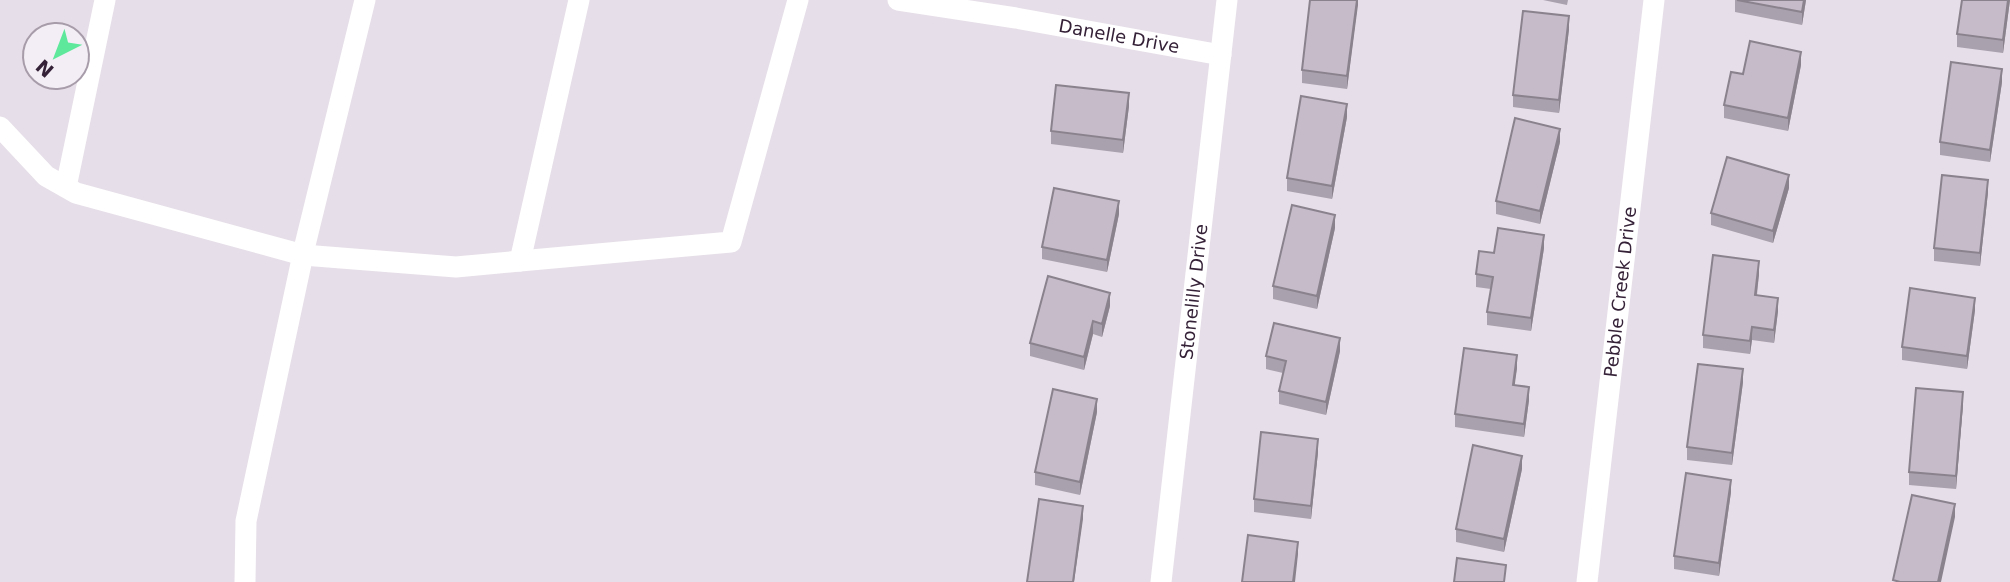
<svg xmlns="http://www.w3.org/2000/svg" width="2010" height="582" font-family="'DejaVu Sans',sans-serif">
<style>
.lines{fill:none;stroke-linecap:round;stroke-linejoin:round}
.street{stroke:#fff;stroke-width:21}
.wall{fill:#a9a1ad}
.shaded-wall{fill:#8a838d}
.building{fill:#c5bbc9;stroke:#8a838d;stroke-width:2}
.labels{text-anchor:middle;stroke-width:5;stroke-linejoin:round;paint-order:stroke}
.street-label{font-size:18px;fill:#352137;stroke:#f3eef5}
</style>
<rect width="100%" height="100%" fill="#e6dee8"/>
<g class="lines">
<!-- street -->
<g class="street">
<path id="s1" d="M 898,0 L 1016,18 L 1221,55"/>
<path d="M 0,127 L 46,176 L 76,193 L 303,255 L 456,267 L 520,261 L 579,0"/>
<path d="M 66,187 L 105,0"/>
<path d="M 520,261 L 731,242 L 798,0"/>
<path d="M 245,582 L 246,521 L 305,245 L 365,0"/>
<path id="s2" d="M 1161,582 L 1227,0"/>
<path id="s3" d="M 1587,582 L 1654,0"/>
</g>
</g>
<!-- wall -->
<path class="wall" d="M 1358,0 L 1347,89 L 1302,83 L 1302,70 Z
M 1543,0 L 1568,0 L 1567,5 Z
M 1735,0 L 1806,0 L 1802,25 L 1735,12 Z
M 1962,0 L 2010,0 L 2003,53 L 1957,47 L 1957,34 Z
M 1569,29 L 1559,113 L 1513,107 L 1513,95 Z
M 1801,65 L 1788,131 L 1724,118 L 1724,105 Z
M 2002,82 L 1990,162 L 1940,155 L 1940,142 Z
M 1129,106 L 1123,153 L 1051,144 L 1051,131 Z
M 1347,117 L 1332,199 L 1287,191 L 1287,178 Z
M 1560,142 L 1540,224 L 1496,214 L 1496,201 Z
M 1789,188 L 1773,243 L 1711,225 L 1711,213 Z
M 1988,192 L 1980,266 L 1934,261 L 1934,248 Z
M 1119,214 L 1107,272 L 1042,259 L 1042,247 Z
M 1335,228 L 1317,309 L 1273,299 L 1273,286 Z
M 1544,248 L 1531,331 L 1487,325 L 1487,312 L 1491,289 L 1476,287 L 1476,274 L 1494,253 Z
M 1759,274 L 1757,295 L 1778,311 L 1774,343 L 1752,340 L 1750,354 L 1703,348 L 1703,335 Z
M 1110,306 L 1102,337 L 1093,334 L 1084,370 L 1030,356 L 1030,343 Z
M 1975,310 L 1967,369 L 1902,360 L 1902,347 Z
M 1340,351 L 1326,415 L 1279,404 L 1279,391 L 1283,373 L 1266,369 L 1266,356 Z
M 1517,368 L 1514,385 L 1529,400 L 1524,437 L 1455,427 L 1455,414 Z
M 1743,382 L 1732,465 L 1687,460 L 1687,447 Z
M 1963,405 L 1956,489 L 1909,485 L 1909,472 Z
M 1097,412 L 1080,495 L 1035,485 L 1035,472 Z
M 1318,452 L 1311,519 L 1254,512 L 1254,499 Z
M 1522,469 L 1504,552 L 1456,542 L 1456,529 Z
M 1731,492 L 1719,576 L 1674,569 L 1674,556 Z"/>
<!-- shaded-wall -->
<path class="shaded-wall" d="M 1357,0 L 1358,0 L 1358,5 L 1347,89 L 1347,76 Z
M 1804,0 L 1806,0 L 1802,25 L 1802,12 Z
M 2008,0 L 2010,0 L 2003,53 L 2003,40 Z
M 1569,16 L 1569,29 L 1559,113 L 1559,100 Z
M 1801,52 L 1801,65 L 1788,131 L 1788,118 Z
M 2002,69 L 2002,82 L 1990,162 L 1990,150 Z
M 1129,93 L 1129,106 L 1123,153 L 1123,140 Z
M 1347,104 L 1347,117 L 1332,199 L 1332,186 Z
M 1560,129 L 1560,142 L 1540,224 L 1540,211 Z
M 1789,175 L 1789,188 L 1773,243 L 1773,231 Z
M 1988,180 L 1988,192 L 1980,266 L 1980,253 Z
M 1119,201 L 1119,214 L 1107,272 L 1107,260 Z
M 1335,215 L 1335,228 L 1317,309 L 1317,296 Z
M 1544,235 L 1544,248 L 1531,331 L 1531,318 Z
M 1759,261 L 1759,274 L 1755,308 L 1755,295 Z
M 1110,293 L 1110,306 L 1102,337 L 1102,324 Z
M 1778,298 L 1778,311 L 1774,343 L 1774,330 Z
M 1975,298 L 1975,310 L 1967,369 L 1967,356 Z
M 1093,321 L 1093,334 L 1084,370 L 1084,357 Z
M 1752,327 L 1752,340 L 1750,354 L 1750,341 Z
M 1340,338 L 1340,351 L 1326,415 L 1326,402 Z
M 1517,355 L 1517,368 L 1513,398 L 1513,385 Z
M 1743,369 L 1743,382 L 1732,465 L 1732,453 Z
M 1529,387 L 1529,400 L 1524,437 L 1524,424 Z
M 1963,392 L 1963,405 L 1956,489 L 1956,476 Z
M 1097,399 L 1097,412 L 1080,495 L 1080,482 Z
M 1318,439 L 1318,452 L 1311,519 L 1311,506 Z
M 1522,456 L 1522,469 L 1504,552 L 1504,539 Z
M 1731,480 L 1731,492 L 1719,576 L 1719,563 Z
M 1955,504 L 1955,517 L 1941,582 L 1938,582 Z
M 1083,506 L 1083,519 L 1074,582 L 1073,582 Z
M 1298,542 L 1298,554 L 1295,582 L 1293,582 Z"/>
<!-- building -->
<path class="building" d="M 1310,0 L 1357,0 L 1347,76 L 1302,70 Z
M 1737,0 L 1804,0 L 1802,12 Z
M 1962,0 L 2008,0 L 2003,40 L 1957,34 Z
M 1523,11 L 1569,16 L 1559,100 L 1513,95 Z
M 1750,41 L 1801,52 L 1788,118 L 1724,105 L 1731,72 L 1743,74 Z
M 1951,62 L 2002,69 L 1990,150 L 1940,142 Z
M 1056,85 L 1129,93 L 1123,140 L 1051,131 Z
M 1301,96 L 1347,104 L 1332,186 L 1287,178 Z
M 1515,118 L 1560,129 L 1540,211 L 1496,201 Z
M 1727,157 L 1789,175 L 1773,231 L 1711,213 Z
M 1942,175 L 1988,180 L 1980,253 L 1934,248 Z
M 1054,188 L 1119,201 L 1107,260 L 1042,247 Z
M 1292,205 L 1335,215 L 1317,296 L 1273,286 Z
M 1498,228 L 1544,235 L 1531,318 L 1487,312 L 1493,277 L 1476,274 L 1479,251 L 1494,253 Z
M 1713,255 L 1759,261 L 1755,295 L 1778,298 L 1774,330 L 1752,327 L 1750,341 L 1703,335 Z
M 1048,276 L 1110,293 L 1102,324 L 1093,321 L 1084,357 L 1030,343 Z
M 1910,288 L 1975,298 L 1967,356 L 1902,347 Z
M 1274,323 L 1340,338 L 1326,402 L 1279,391 L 1286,361 L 1266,356 Z
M 1464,348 L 1517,355 L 1513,385 L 1529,387 L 1524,424 L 1455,414 Z
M 1698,364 L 1743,369 L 1732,453 L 1687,447 Z
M 1916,388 L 1963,392 L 1956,476 L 1909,472 Z
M 1053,389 L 1097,399 L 1080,482 L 1035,472 Z
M 1261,432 L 1318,439 L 1311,506 L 1254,499 Z
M 1473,445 L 1522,456 L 1504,539 L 1456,529 Z
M 1686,473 L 1731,480 L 1719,563 L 1674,556 Z
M 1912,495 L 1955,504 L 1938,582 L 1900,582 L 1893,580 Z
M 1039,499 L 1083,506 L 1073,582 L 1027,582 Z
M 1248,535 L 1298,542 L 1293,582 L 1242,582 Z
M 1457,558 L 1506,565 L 1504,582 L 1454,582 Z"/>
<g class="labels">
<!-- street labels -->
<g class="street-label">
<text dy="6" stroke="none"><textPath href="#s1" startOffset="224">Danelle Drive</textPath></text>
<text dy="6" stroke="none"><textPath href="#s2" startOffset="292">Stonelilly Drive</textPath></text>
<text dy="6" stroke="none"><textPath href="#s3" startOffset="292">Pebble Creek Drive</textPath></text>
</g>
</g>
<!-- north arrow -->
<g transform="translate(56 56) rotate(222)"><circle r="33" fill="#f3eef5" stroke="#a79ca9" stroke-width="2"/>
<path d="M0-5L12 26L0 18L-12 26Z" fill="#5de89c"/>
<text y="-10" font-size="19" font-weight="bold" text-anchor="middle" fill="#352137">N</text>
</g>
</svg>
